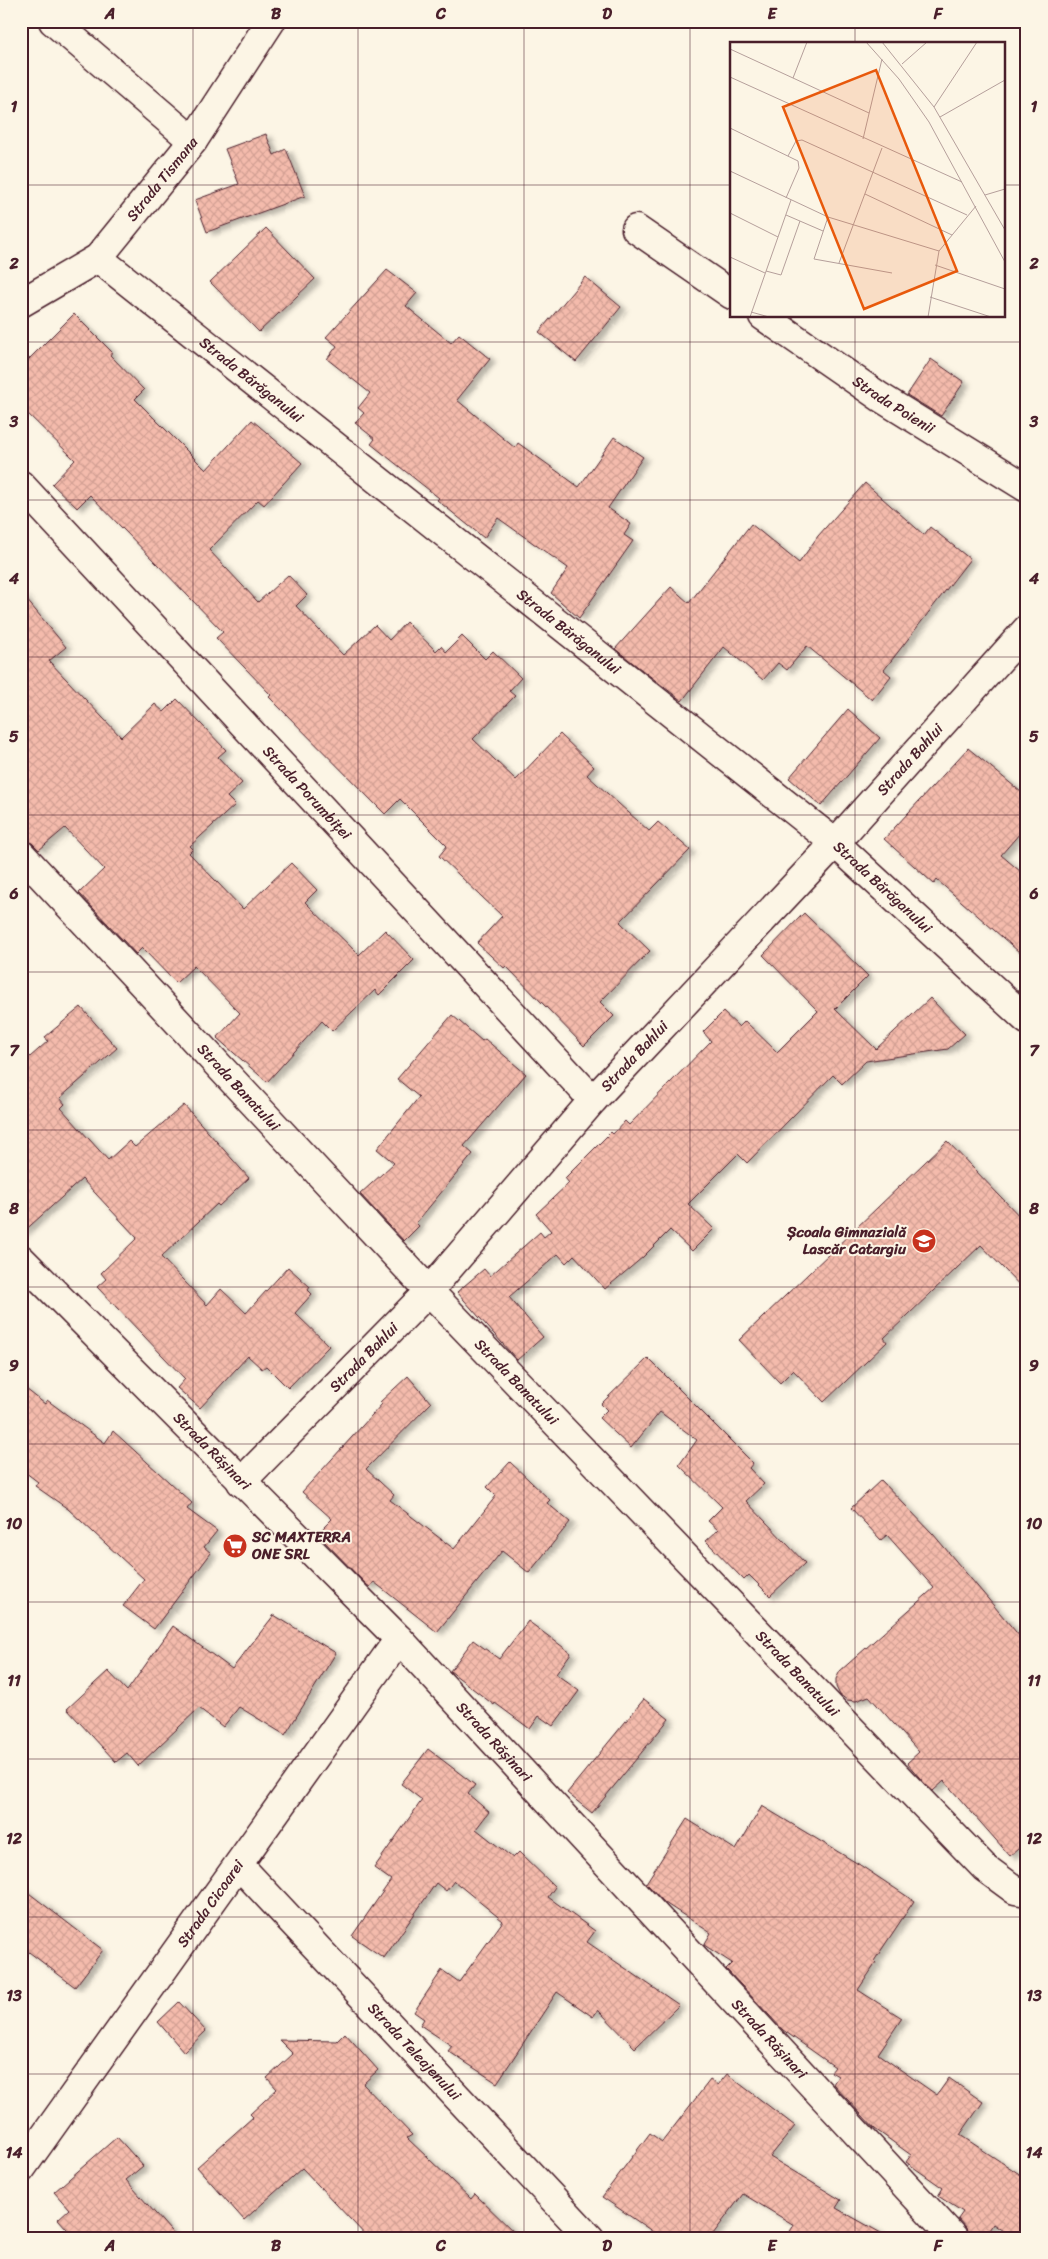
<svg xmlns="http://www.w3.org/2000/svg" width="1048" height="2259" font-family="Sriracha,sans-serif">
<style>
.building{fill:url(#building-cross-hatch);stroke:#4a1f2b;filter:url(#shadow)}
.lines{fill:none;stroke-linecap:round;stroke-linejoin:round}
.street-casing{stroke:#4a1f2b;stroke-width:31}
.street{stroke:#fcf5e5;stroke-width:28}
.grid{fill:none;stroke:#4a1f2b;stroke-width:1;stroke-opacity:0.55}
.labels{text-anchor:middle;stroke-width:4;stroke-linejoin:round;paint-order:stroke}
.street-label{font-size:15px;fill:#4a1f2b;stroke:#fcf5e5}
.poi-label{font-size:15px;font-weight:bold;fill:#4a1f2b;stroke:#fcf5e5;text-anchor:end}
.inset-road{fill:none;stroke:#b59f9b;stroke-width:1}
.view{fill:#e8590c;fill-opacity:0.15;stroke:#e8590c;stroke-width:2.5}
.inset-edge{fill:none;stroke:#4a1f2b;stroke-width:2.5}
.neatline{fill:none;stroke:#4a1f2b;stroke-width:2}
.grid-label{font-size:16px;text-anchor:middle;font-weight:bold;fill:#4a1f2b}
</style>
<defs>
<pattern id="building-cross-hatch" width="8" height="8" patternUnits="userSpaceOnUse" patternTransform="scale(1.25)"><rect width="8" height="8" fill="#f4bbac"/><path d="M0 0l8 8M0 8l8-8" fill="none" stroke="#d3a094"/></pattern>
<filter id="shadow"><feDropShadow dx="5.5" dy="3" stdDeviation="2.5" flood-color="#0004"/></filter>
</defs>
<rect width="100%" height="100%" fill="#fcf5e5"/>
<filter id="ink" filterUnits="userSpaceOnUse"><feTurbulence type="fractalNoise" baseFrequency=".02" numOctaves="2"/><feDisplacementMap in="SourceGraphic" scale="10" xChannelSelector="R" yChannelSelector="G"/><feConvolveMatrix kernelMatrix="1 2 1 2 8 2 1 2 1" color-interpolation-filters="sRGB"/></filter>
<g filter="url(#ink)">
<!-- building -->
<path class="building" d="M 266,134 L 274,155 L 286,149 L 305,196 L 207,232 L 195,200 L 239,184 L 225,149 Z
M 266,228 L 315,279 L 259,332 L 210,282 Z
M 387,270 L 417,293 L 406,306 L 451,343 L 459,334 L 490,359 L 457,400 L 515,448 L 518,443 L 579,487 L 614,437 L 643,457 L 608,508 L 631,524 L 624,535 L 633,541 L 579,618 L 551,593 L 568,568 L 498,518 L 484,538 L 437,500 L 439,498 L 371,444 L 375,439 L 355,423 L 364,413 L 358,408 L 370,393 L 327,359 L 337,346 L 326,337 Z
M 585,277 L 621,307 L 576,362 L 539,332 Z
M 74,314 L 112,352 L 110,355 L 144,390 L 135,399 L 206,470 L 252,420 L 302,463 L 264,505 L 258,500 L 209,550 L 258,602 L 288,575 L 307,595 L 296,606 L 343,655 L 375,625 L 389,640 L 406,622 L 436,651 L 441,646 L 446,652 L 462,636 L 485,659 L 493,651 L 521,678 L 509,691 L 515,696 L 473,739 L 516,780 L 560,734 L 594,767 L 587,775 L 649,831 L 658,822 L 690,850 L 620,922 L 650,951 L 600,1002 L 614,1016 L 584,1046 L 506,966 L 504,968 L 477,943 L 502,916 L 439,856 L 447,846 L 400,799 L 385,814 L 269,697 L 271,695 L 216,638 L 223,632 L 90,495 L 77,508 L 52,484 L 75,460 L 21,407 L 21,367 Z
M 931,359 L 964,382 L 941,416 L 907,395 Z
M 865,483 L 924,535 L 930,527 L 970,559 L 884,670 L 891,676 L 872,700 L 807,646 L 787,670 L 778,663 L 763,680 L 724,647 L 682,701 L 615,649 L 671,587 L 689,603 L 751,524 L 799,563 L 818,536 Z
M 21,593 L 66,647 L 49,661 L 121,737 L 155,704 L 164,712 L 177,699 L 226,750 L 218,757 L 242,783 L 227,797 L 235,805 L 190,846 L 193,849 L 189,853 L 243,909 L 291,863 L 317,890 L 305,902 L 359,955 L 385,930 L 414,960 L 379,995 L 375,990 L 332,1031 L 322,1021 L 267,1082 L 217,1038 L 240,1013 L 194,966 L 176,983 L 142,948 L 136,954 L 79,893 L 104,869 L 65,828 L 39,850 L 32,843 L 21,839 Z
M 848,709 L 880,738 L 821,806 L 789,778 Z
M 968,748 L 1027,797 L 1027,825 L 1001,855 L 1027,877 L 1027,959 L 937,880 L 934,884 L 884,839 Z
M 804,913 L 868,976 L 835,1009 L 876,1049 L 930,998 L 965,1034 L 948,1049 L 866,1061 L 842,1084 L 833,1075 L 747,1163 L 738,1154 L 688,1204 L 714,1229 L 692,1251 L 670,1230 L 643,1257 L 605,1289 L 574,1255 L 566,1263 L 558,1254 L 509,1297 L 543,1337 L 517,1360 L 457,1292 L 484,1269 L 490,1276 L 540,1232 L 544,1237 L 551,1231 L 536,1214 L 569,1183 L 565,1178 L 611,1132 L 613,1134 L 625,1121 L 629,1125 L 711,1041 L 703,1032 L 723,1012 L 739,1027 L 745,1021 L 777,1052 L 818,1011 L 763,955 Z
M 81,1007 L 117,1048 L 60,1098 L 65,1104 L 61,1108 L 108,1160 L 129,1141 L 135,1147 L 184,1105 L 249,1178 L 219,1206 L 217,1204 L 161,1257 L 207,1305 L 221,1289 L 246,1313 L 288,1267 L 310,1287 L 308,1290 L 312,1294 L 295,1313 L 329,1346 L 288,1388 L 266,1366 L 262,1369 L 248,1356 L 200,1408 L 177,1388 L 185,1379 L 97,1287 L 106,1279 L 101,1273 L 137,1238 L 82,1179 L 21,1234 L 21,1065 L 48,1041 L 45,1037 Z
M 452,1015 L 482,1041 L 485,1039 L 526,1074 L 464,1146 L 473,1154 L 416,1223 L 419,1226 L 404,1241 L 360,1194 L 394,1163 L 377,1149 L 419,1097 L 397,1079 Z
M 947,1141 L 1027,1224 L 1027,1293 L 981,1245 L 884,1338 L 887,1342 L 824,1402 L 793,1370 L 780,1383 L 739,1340 Z
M 648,1358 L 753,1463 L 749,1468 L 764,1484 L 746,1501 L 805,1563 L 770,1596 L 749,1575 L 744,1580 L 706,1541 L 718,1530 L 708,1521 L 722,1507 L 679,1465 L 697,1440 L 660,1412 L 631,1448 L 599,1418 L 607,1410 L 601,1404 Z
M 408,1376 L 431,1403 L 366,1469 L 394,1495 L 390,1500 L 454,1549 L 496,1496 L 487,1487 L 510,1462 L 550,1500 L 547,1503 L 570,1522 L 529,1573 L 502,1551 L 437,1632 L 374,1582 L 370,1587 L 367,1585 L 317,1534 L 332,1519 L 302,1492 L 382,1404 L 380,1402 Z
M 21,1385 L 45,1404 L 47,1400 L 105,1443 L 113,1431 L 192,1503 L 187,1509 L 217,1531 L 204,1547 L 211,1553 L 154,1629 L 123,1606 L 144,1579 L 68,1509 L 35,1486 L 38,1482 L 21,1469 Z
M 881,1480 L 933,1534 L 1027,1645 L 1027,1841 L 1010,1856 L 944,1781 L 933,1791 L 925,1784 L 907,1763 L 919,1752 L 869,1696 L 856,1701 L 847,1700 L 840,1695 L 836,1687 L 836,1679 L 840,1671 L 934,1588 L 887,1535 L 881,1540 L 851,1508 Z
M 274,1615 L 336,1653 L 285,1735 L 239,1707 L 223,1727 L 199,1708 L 138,1766 L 127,1753 L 116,1762 L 67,1709 L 108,1671 L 127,1691 L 173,1626 L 232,1669 Z
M 528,1621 L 571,1653 L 556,1674 L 579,1691 L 553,1726 L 539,1716 L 530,1729 L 495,1703 L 494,1705 L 450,1671 L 473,1640 L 499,1659 Z
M 644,1699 L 669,1719 L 592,1813 L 567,1793 Z
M 428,1749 L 475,1785 L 468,1794 L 489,1812 L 476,1829 L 513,1858 L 519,1852 L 555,1887 L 548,1897 L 595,1931 L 587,1942 L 679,2005 L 635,2048 L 598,2010 L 593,2017 L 557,1992 L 497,2083 L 448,2051 L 452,2046 L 420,2025 L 424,2019 L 414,2012 L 442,1970 L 459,1982 L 503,1921 L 454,1881 L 446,1891 L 436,1883 L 384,1958 L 352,1936 L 391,1880 L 374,1868 L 422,1800 L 401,1784 Z
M 762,1806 L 860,1865 L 914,1901 L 874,1961 L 876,1963 L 858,1990 L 902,2018 L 878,2054 L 937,2095 L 949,2078 L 983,2102 L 960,2135 L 1027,2179 L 1027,2238 L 1013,2238 L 993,2224 L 984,2238 L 969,2238 L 966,2228 L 958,2219 L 963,2212 L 938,2196 L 943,2188 L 906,2162 L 911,2155 L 875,2129 L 833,2084 L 838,2076 L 831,2072 L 835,2067 L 783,2030 L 726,1969 L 732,1963 L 704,1945 L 711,1933 L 665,1903 L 646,1883 L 687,1819 L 736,1850 Z
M 21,1887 L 103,1950 L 75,1987 L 21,1946 Z
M 179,2002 L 206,2031 L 184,2052 L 158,2022 Z
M 345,2033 L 378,2070 L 363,2084 L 412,2135 L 407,2138 L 471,2199 L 475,2194 L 520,2238 L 368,2238 L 302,2168 L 244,2220 L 197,2167 L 253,2117 L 250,2114 L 277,2089 L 267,2078 L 293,2054 L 279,2040 L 337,2041 Z
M 727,2074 L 795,2126 L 770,2157 L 841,2200 L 836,2208 L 890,2238 L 786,2238 L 794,2225 L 743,2194 L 710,2238 L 662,2238 L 602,2197 L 650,2133 L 662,2142 L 710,2080 L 718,2085 Z
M 117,2137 L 143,2166 L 126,2180 L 177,2238 L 75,2238 L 58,2219 L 69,2209 L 54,2192 Z"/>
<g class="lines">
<defs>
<g id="street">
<path d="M 53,21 L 193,141"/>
<path d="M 636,229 L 732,295"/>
<path id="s1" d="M 98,258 L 835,843 L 1027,1020"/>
<path id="s2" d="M 21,303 L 98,258 L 193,141 L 271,21"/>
<path id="s3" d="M 763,316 L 880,397 L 1027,488"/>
<path id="s4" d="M 21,485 L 593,1100"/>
<path id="s5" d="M 21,854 L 429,1291 L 985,1868 L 1015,1890 L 1027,1892"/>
<path id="s6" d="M 21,1259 L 399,1639 L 954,2238"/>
<path id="s7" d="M 241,1482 L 429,1291 L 593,1100 L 835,843 L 1027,629"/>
<path id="s8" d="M 239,1865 L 590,2238"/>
<path id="s9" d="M 21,2169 L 399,1639"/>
</g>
</defs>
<!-- street casing -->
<use href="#street" class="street-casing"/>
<!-- street -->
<use href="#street" class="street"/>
</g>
</g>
<!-- grid -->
<path class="grid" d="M 193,21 L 193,2238M 358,21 L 358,2238M 524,21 L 524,2238M 690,21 L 690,2238M 855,21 L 855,44M 21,185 L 732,185M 1004,185 L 1027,185M 855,316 L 855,2238M 21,342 L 1027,342M 21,500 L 1027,500M 21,657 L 1027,657M 21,815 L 1027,815M 21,972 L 1027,972M 21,1130 L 1027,1130M 21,1287 L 1027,1287M 21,1444 L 1027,1444M 21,1602 L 1027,1602M 21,1759 L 1027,1759M 21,1917 L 1027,1917M 21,2074 L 1027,2074"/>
<!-- icons -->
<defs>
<symbol id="school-disc" viewBox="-11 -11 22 22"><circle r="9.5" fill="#c8321e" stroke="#fcf5e5"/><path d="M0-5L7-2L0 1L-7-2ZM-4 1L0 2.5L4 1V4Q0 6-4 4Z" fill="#fff"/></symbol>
<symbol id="supermarket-disc" viewBox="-11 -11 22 22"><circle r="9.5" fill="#c8321e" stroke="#fcf5e5"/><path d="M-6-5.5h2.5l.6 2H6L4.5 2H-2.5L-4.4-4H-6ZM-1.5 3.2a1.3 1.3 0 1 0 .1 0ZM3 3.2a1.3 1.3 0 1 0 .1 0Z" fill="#fff"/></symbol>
</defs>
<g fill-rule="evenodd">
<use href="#school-disc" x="910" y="1227" width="28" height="28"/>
<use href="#supermarket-disc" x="221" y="1532" width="28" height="28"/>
</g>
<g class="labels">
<!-- street labels -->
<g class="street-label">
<text dy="5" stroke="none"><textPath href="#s2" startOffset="191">Strada Tismana</textPath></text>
<text dy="5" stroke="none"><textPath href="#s1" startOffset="196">Strada Bărăganului</textPath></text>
<text dy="5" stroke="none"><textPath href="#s3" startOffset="158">Strada Poienii</textPath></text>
<text dy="5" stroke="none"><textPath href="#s1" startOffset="601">Strada Bărăganului</textPath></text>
<text dy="5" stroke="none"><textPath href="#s7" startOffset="985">Strada Bahlui</textPath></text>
<text dy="5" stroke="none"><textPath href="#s4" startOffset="420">Strada Porumbiței</textPath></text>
<text dy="5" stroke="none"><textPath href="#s1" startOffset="1006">Strada Bărăganului</textPath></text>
<text dy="5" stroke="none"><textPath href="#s7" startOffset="580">Strada Bahlui</textPath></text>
<text dy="5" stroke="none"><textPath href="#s5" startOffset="319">Strada Banatului</textPath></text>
<text dy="5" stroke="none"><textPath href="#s7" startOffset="175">Strada Bahlui</textPath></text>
<text dy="5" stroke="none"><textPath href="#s5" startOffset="724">Strada Banatului</textPath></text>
<text dy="5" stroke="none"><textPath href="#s6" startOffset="271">Strada Rășinari</textPath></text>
<text dy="5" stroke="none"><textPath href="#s5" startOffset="1129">Strada Banatului</textPath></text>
<text dy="5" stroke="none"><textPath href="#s6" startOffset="676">Strada Rășinari</textPath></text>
<text dy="5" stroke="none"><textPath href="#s9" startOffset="326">Strada Cicoarei</textPath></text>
<text dy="5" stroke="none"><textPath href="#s6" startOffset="1081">Strada Rășinari</textPath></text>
<text dy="5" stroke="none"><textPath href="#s8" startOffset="256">Strada Teleajenului</textPath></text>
</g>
<!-- poi labels -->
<g class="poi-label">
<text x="906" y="1237">Școala Gimnazială<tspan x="906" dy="17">Lascăr Catargiu</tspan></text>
<text x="252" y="1542" text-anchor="start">SC MAXTERRA<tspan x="252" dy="17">ONE SRL</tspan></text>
</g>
</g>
<!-- overview -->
<g transform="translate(730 42)">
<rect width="275" height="275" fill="#fcf5e5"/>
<path class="inset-road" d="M 136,0 L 169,37 L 199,80 L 275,220M 152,0 L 204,65 L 275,188M 0,7 L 139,71M 172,22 L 197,0M 0,35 L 232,140M 63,36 L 77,0M 204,65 L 247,0M 210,75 L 275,38M 0,86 L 68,119 L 69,126 L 56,156M 133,97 L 152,17M 58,114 L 66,99 L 72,98 L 237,173M 0,129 L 98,175 L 209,209M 135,152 L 222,193M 255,153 L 275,147M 0,171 L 48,195M 56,173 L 93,189M 98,175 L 84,217 L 162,231M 0,215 L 35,231M 109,221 L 152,106M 205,223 L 275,247M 36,229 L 51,233 L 70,179M 200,255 L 261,275M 21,270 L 39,275M 20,275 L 61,158M 198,275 L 209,209 L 246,164"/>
<path class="view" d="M 146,28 L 227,229 L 134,267 L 53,65 Z"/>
<rect width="275" height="275" class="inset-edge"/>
</g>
<!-- margin -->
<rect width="1048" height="2259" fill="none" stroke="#fcf5e5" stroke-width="55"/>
<rect x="28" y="28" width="992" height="2204" class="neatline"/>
<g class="grid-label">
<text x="110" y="19">A</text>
<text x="276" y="19">B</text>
<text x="441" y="19">C</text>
<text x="607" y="19">D</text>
<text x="772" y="19">E</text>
<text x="938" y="19">F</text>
<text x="14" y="112">1</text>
<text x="1034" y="112">1</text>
<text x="14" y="269">2</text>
<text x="1034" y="269">2</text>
<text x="14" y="427">3</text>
<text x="1034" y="427">3</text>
<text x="14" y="584">4</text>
<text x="1034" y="584">4</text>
<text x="14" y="742">5</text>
<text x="1034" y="742">5</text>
<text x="14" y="899">6</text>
<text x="1034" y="899">6</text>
<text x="14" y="1056">7</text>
<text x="1034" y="1056">7</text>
<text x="14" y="1214">8</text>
<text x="1034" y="1214">8</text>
<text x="14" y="1371">9</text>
<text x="1034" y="1371">9</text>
<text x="14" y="1529">10</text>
<text x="1034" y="1529">10</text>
<text x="14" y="1686">11</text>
<text x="1034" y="1686">11</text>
<text x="14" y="1844">12</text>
<text x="1034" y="1844">12</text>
<text x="14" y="2001">13</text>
<text x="1034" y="2001">13</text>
<text x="14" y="2158">14</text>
<text x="1034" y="2158">14</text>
<text x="110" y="2251">A</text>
<text x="276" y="2251">B</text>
<text x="441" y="2251">C</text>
<text x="607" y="2251">D</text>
<text x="772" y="2251">E</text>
<text x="938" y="2251">F</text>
</g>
</svg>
